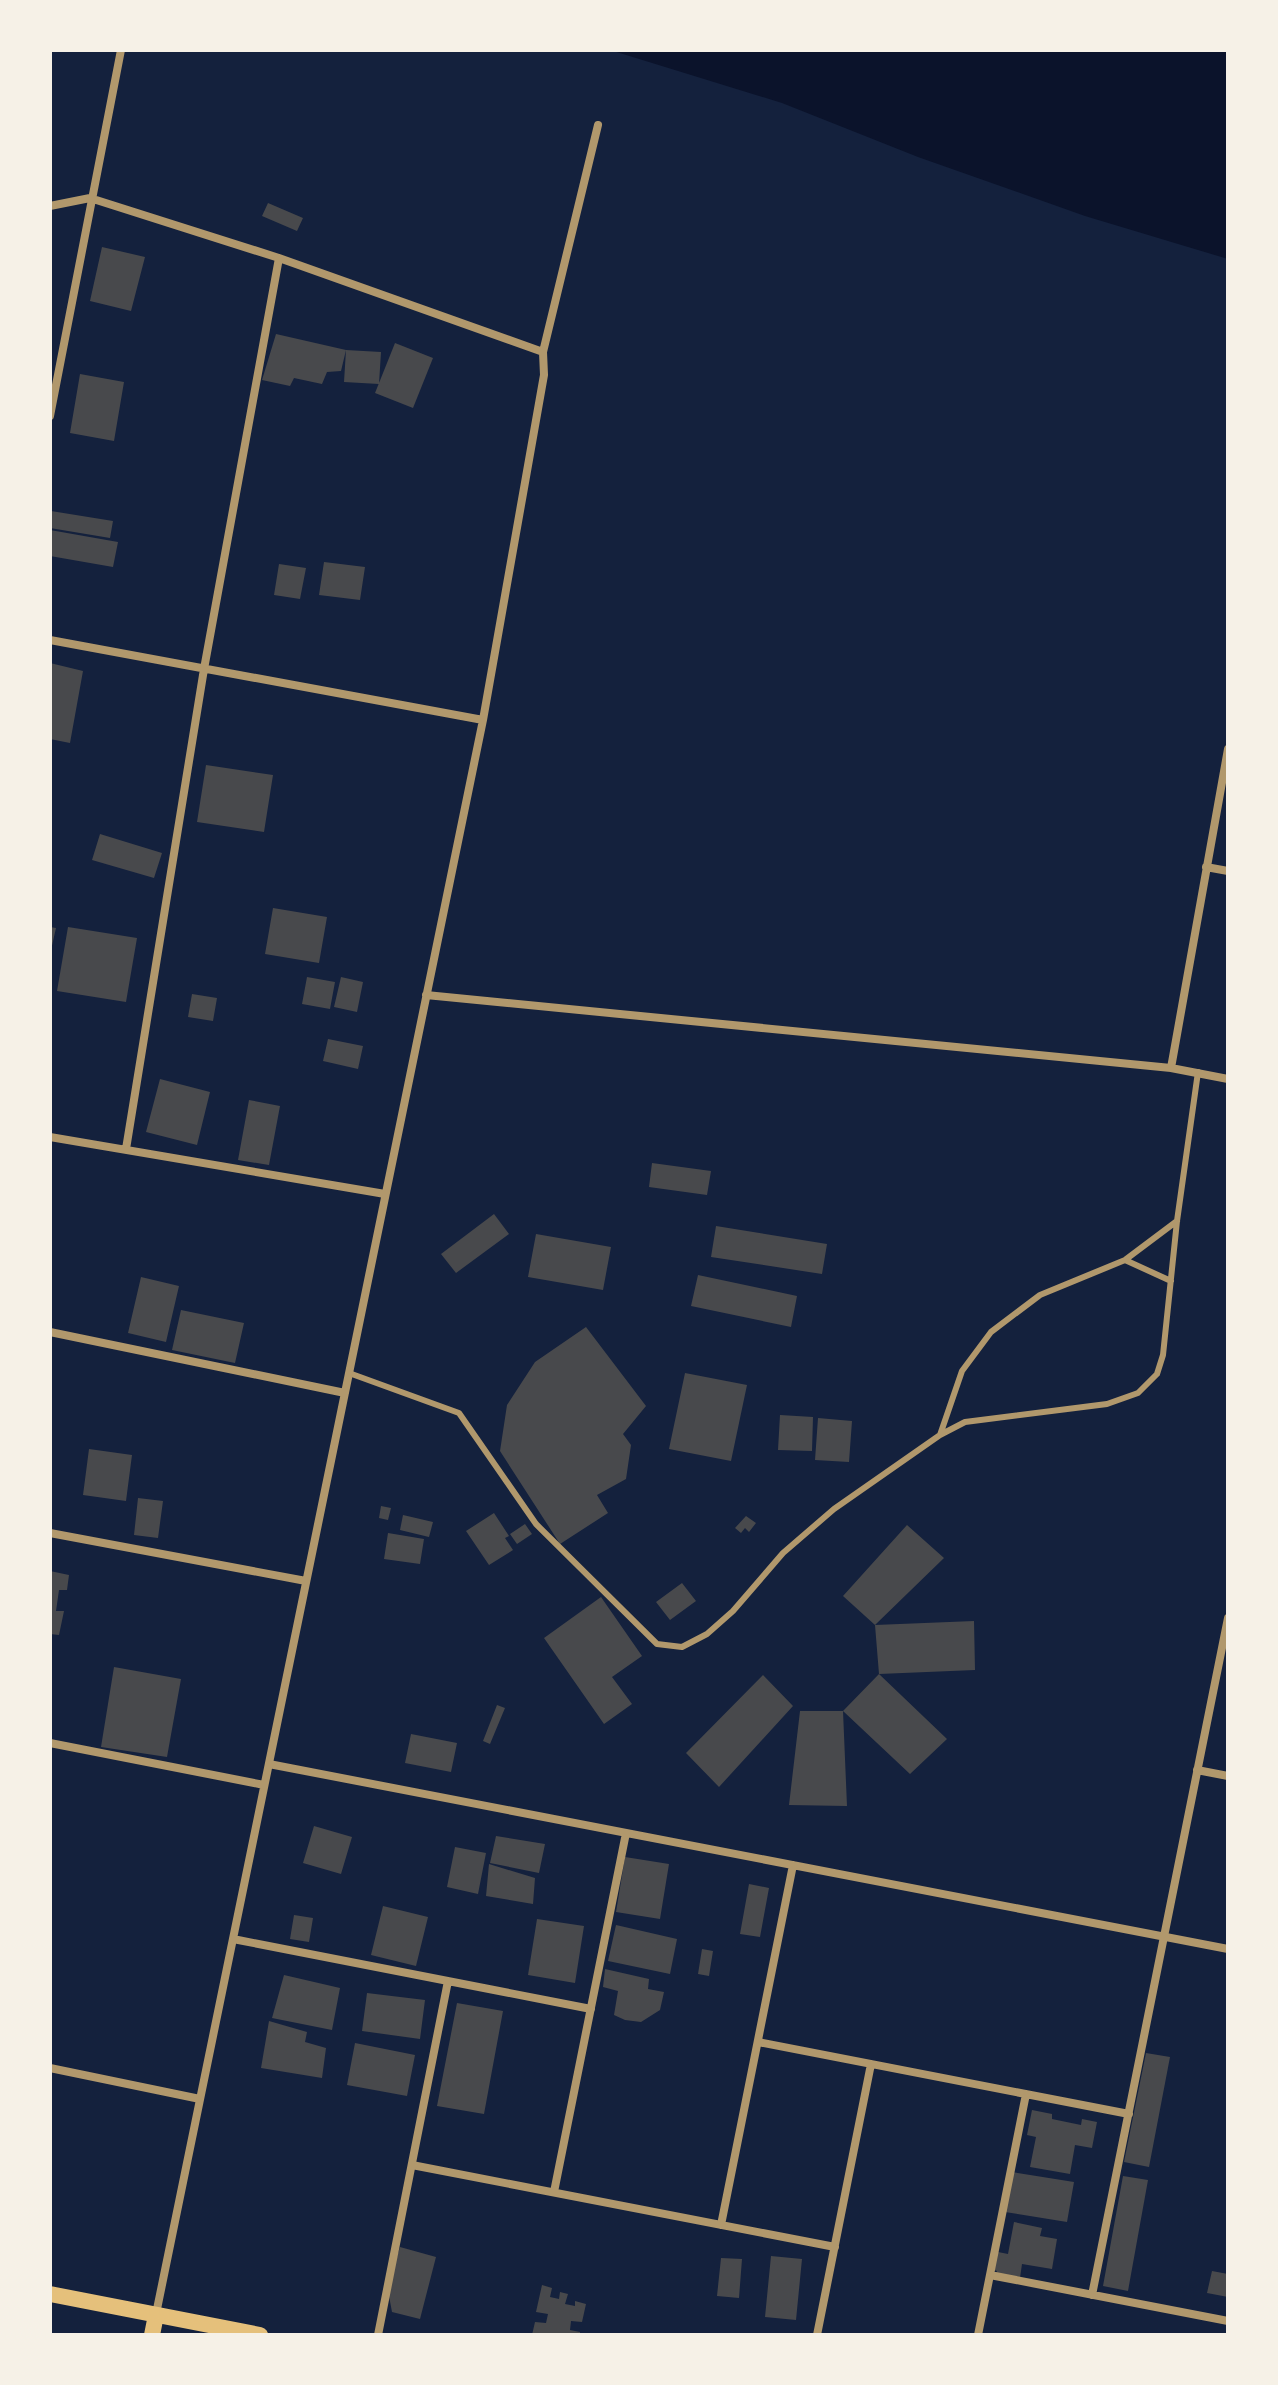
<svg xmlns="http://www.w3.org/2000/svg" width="1278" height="2385" font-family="'Crimson Pro',serif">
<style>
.water{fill:#0b132b}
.building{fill:#48494c}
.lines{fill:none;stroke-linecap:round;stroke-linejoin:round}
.service{stroke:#b1986c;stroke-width:6}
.minor{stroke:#b1986c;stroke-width:8}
.secondary{stroke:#e5c07b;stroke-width:16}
</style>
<rect width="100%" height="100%" fill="#14213d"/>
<!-- water -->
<path class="water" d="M 610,50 L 1228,50 L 1228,259 L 1085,216 L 918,157 L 782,103 Z"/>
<!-- building -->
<path class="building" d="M 268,203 L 303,218 L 297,231 L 262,216 Z
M 102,247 L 145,257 L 131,311 L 90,301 Z
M 276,334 L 346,350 L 381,352 L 379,384 L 344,382 L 346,350 L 341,371 L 327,372 L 322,384 L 294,378 L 290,386 L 262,380 Z
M 395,343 L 433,358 L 413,408 L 375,393 Z
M 80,374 L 124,382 L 114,441 L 70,433 Z
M 51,511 L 113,521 L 110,538 L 50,528 Z
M 50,530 L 118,542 L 113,567 L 50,556 Z
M 324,562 L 365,567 L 360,600 L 319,595 Z
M 279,564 L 306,568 L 300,599 L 274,595 Z
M 50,663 L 83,671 L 70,743 L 50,739 Z
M 206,765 L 273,775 L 264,832 L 197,822 Z
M 100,834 L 162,853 L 154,878 L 92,860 Z
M 273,908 L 327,917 L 319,963 L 265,954 Z
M 50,927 L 56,928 L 51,950 L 50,950 Z
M 68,927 L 137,938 L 126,1002 L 57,991 Z
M 307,977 L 335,982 L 330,1009 L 302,1004 Z
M 341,977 L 363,982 L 357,1012 L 334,1007 Z
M 192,994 L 217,998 L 213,1021 L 188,1017 Z
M 328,1039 L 363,1046 L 358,1069 L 323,1061 Z
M 160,1079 L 210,1092 L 197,1145 L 146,1132 Z
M 249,1100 L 280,1106 L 269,1165 L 238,1160 Z
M 652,1163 L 711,1171 L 707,1195 L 649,1187 Z
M 494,1214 L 509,1234 L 456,1273 L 441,1254 Z
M 716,1226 L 827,1244 L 822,1274 L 711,1257 Z
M 536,1234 L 611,1247 L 603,1290 L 528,1277 Z
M 698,1275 L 797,1296 L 791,1327 L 691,1306 Z
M 141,1277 L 179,1286 L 166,1342 L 128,1333 Z
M 181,1310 L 244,1323 L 235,1363 L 172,1350 Z
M 586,1327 L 646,1406 L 623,1434 L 631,1445 L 626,1479 L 597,1495 L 608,1513 L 560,1544 L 500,1451 L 507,1405 L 535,1362 Z
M 685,1373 L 747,1385 L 731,1461 L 669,1449 Z
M 780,1415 L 813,1417 L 812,1451 L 778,1450 Z
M 818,1418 L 852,1421 L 849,1462 L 815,1460 Z
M 89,1449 L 132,1455 L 126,1501 L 83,1495 Z
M 138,1498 L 163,1501 L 158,1538 L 134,1535 Z
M 381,1506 L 391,1508 L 388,1520 L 379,1518 Z
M 494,1513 L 509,1536 L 505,1538 L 513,1550 L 489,1565 L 466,1531 Z
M 403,1515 L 433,1522 L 429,1537 L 400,1530 Z
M 746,1516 L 756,1523 L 749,1532 L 745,1528 L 741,1533 L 735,1528 Z
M 525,1524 L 532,1534 L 517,1544 L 510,1534 Z
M 907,1525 L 944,1558 L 875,1625 L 843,1596 Z
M 388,1533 L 424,1539 L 420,1564 L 384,1559 Z
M 50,1571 L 69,1575 L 67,1590 L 59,1590 L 56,1611 L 64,1611 L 59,1635 L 50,1634 Z
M 682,1583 L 696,1601 L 670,1620 L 656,1602 Z
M 601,1597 L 642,1656 L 612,1677 L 632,1704 L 604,1724 L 544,1638 Z
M 974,1621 L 975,1670 L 879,1674 L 875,1625 Z
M 114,1667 L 181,1679 L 167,1757 L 101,1747 Z
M 879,1674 L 947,1739 L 910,1774 L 843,1711 Z
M 763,1675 L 793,1706 L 719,1787 L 686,1753 Z
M 497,1705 L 505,1708 L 490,1744 L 483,1741 Z
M 800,1711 L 843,1711 L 847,1806 L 789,1805 Z
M 411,1734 L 457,1743 L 451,1772 L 405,1763 Z
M 314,1826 L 352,1837 L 341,1874 L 303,1863 Z
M 496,1836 L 545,1844 L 539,1873 L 490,1863 Z
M 455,1847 L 486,1853 L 478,1894 L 447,1887 Z
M 625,1857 L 669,1864 L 660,1919 L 616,1912 Z
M 489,1864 L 535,1878 L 533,1904 L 486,1896 Z
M 749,1884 L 769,1888 L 760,1937 L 740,1934 Z
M 383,1906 L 428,1917 L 416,1966 L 371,1955 Z
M 294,1915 L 313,1918 L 309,1942 L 290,1939 Z
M 537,1919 L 584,1926 L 575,1983 L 528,1975 Z
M 616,1925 L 677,1939 L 670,1974 L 608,1961 Z
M 702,1949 L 713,1951 L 709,1976 L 698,1974 Z
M 605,1969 L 649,1979 L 648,1989 L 664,1992 L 660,2010 L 641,2022 L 625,2020 L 614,2015 L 618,1991 L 603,1987 Z
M 284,1975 L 340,1988 L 332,2030 L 272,2018 Z
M 367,1993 L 425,2000 L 420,2039 L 362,2031 Z
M 457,2003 L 503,2011 L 484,2114 L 437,2106 Z
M 269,2021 L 307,2032 L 305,2042 L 326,2048 L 322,2078 L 261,2068 Z
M 355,2043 L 415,2055 L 407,2096 L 347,2085 Z
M 1146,2053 L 1170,2057 L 1149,2167 L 1124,2162 Z
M 1032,2110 L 1052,2114 L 1052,2119 L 1081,2125 L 1082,2119 L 1097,2122 L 1092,2148 L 1075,2145 L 1070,2174 L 1030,2167 L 1036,2137 L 1027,2135 Z
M 1012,2172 L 1074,2182 L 1067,2222 L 1005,2212 Z
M 1123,2176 L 1148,2180 L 1128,2291 L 1103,2286 Z
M 1014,2222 L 1042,2228 L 1040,2236 L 1057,2239 L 1052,2269 L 1022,2264 L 1020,2278 L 996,2274 L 997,2271 L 994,2270 L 998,2252 L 1008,2254 Z
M 400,2247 L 436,2257 L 420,2319 L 392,2312 L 389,2296 L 390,2280 Z
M 771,2256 L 802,2259 L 796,2320 L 765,2317 Z
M 721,2258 L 742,2259 L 739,2298 L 717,2296 Z
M 1212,2271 L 1228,2274 L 1228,2297 L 1207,2293 Z
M 542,2285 L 552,2288 L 550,2297 L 559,2299 L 560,2292 L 568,2294 L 565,2304 L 575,2306 L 575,2301 L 586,2304 L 582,2322 L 571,2321 L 570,2330 L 580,2332 L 580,2335 L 532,2335 L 535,2322 L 546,2323 L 548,2314 L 536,2312 Z"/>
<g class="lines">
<!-- service -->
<path class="service" d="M 1125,1260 L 1171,1281
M 349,1373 L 459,1413 L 536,1524 L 657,1644 L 682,1647 L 707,1634 L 733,1611 L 783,1553 L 834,1509 L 940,1435 L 965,1422 L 1107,1404 L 1138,1393 L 1157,1374 L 1163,1355 L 1177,1221 L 1198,1072
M 940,1435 L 962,1371 L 991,1332 L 1040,1295 L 1125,1260 L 1177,1221"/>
<!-- minor -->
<path class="minor" d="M 50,206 L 90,198 L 279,258 L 543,352 L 544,375 L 483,720 L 156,2314
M 543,352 L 598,125
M 50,416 L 121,50
M 50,640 L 483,720
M 1206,867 L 1228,871
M 426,995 L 1171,1068 L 1228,1079
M 1171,1068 L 1228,749
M 50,1137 L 385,1194
M 126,1149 L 204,669 L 279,258
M 50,1332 L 345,1393
M 50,1533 L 306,1581
M 50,1743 L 264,1785
M 269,1764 L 1228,1949
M 1197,1770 L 1228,1776
M 233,1939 L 591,2009
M 758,2042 L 1129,2114
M 50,2068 L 200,2099
M 412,2165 L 835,2247
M 554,2192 L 626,1833
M 721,2225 L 793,1865
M 990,2275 L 1228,2321
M 1092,2295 L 1228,1618
M 378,2335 L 448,1981
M 817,2335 L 871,2064
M 978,2335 L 1026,2094"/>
<!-- secondary -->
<path class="secondary" d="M 50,2294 L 260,2335
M 152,2335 L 156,2315"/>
</g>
<!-- border -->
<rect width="1278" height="2385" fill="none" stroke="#f6f1e7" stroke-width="104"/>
</svg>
